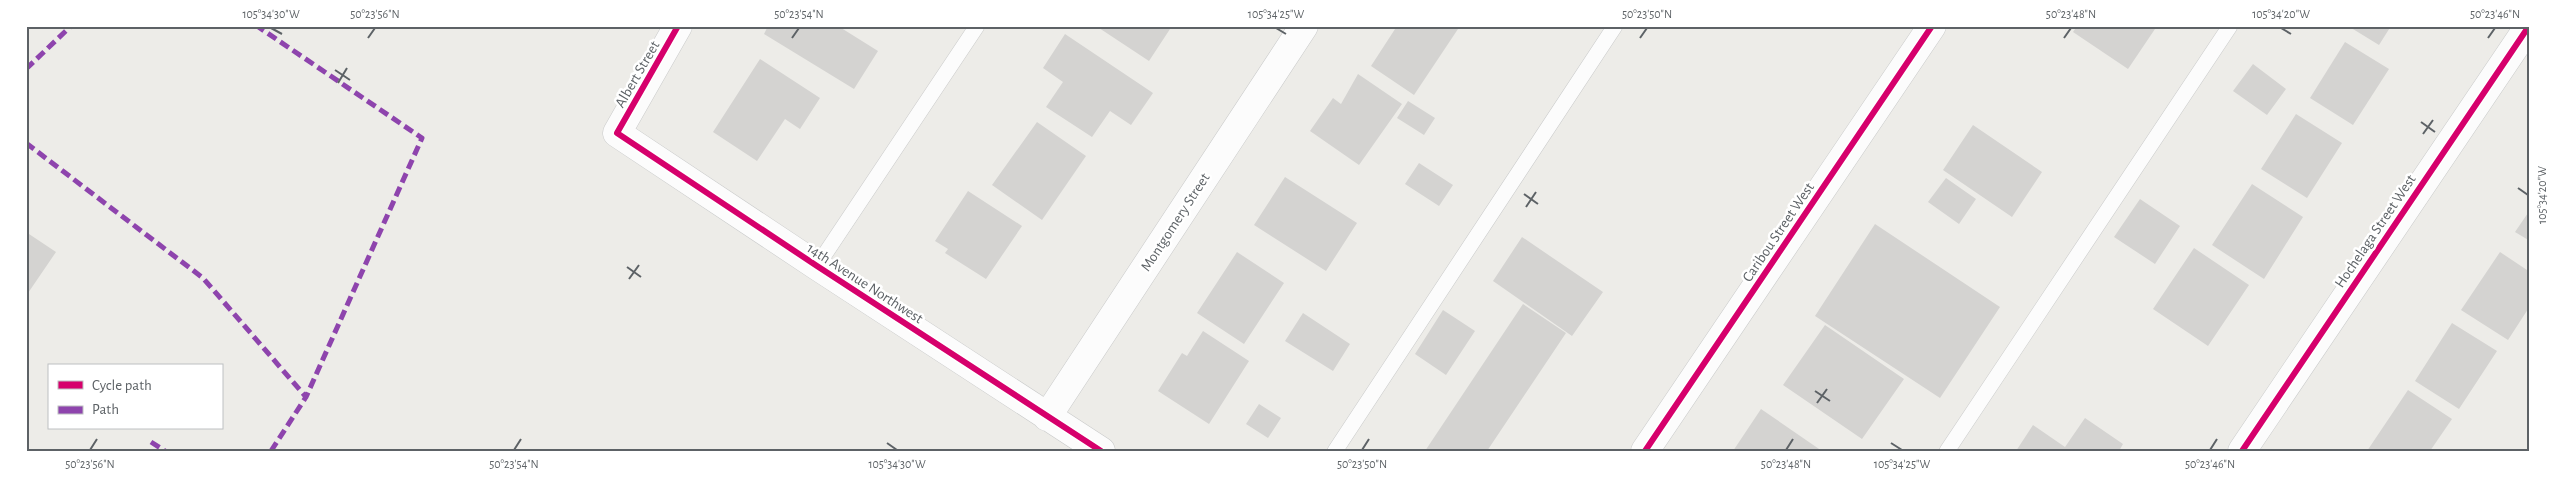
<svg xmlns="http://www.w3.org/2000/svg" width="2556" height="477" font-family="'Alegreya Sans',sans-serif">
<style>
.building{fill:#d4d3d1}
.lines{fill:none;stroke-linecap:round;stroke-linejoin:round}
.service-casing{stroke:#c9caca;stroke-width:16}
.minor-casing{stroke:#c9caca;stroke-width:29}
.tertiary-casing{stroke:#c9caca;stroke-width:29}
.service{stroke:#fcfcfc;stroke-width:15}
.minor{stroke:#fcfcfc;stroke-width:28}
.tertiary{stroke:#fcfcfc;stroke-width:28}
.quiet{stroke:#8e44ad;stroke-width:5;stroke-dasharray:10 5;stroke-linecap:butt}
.cycleway-casing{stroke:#fff;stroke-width:9}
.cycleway{stroke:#d6006c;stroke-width:6}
.ticks{fill:none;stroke:#5d6266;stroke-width:2}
.labels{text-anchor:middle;stroke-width:5;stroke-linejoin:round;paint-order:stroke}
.street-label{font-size:15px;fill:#5d6266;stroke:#fff}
.neatline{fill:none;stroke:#5d6266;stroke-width:2}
.ticks-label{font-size:12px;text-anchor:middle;fill:#5d6266}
</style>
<rect width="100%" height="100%" fill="#edece8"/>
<!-- building -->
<path class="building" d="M 768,26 L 838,26 L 878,51 L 854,89 L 764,34 Z
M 1096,26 L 1172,26 L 1149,61 Z
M 1397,26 L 1460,26 L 1414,95 L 1371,66 Z
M 2077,26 L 2157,26 L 2128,69 L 2073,32 Z
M 2348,26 L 2391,26 L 2379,45 Z
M 1065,34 L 1153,93 L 1131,125 L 1110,111 L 1092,137 L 1046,107 L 1063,82 L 1043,68 Z
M 2345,42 L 2389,69 L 2353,125 L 2310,98 Z
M 760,59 L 820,98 L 800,129 L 785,119 L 757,161 L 713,132 Z
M 2253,64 L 2286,89 L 2267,115 L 2233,91 Z
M 1358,74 L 1402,104 L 1359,165 L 1310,131 L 1333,98 L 1341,104 Z
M 1408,101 L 1435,118 L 1424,135 L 1397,118 Z
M 2296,114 L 2342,143 L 2307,198 L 2261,169 Z
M 1037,122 L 1086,156 L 1042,220 L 992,185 Z
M 1973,125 L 2042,172 L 2012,217 L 1943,170 Z
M 1419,163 L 1453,185 L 1439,206 L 1405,184 Z
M 1285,177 L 1357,223 L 1326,271 L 1254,225 Z
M 1946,178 L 1976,199 L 1959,224 L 1928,202 Z
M 2252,184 L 2303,217 L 2264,279 L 2212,245 Z
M 968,191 L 1022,226 L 986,279 L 945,253 L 948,249 L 935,241 Z
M 2140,199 L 2180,226 L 2155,264 L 2114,237 Z
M 2530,210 L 2530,241 L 2515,232 Z
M 1875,224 L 2000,307 L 1940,398 L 1815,316 Z
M 26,232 L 56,252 L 26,296 Z
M 1522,237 L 1603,292 L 1572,336 L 1493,281 Z
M 2194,248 L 2249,285 L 2208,346 L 2153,309 Z
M 1237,252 L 1284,283 L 1244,344 L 1197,313 Z
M 2500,252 L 2530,272 L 2530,306 L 2508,340 L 2461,310 Z
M 1523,304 L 1566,333 L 1487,451 L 1425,451 Z
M 1443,310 L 1475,331 L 1446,375 L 1415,354 Z
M 1303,313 L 1350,344 L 1333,371 L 1285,341 Z
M 2452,323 L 2497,351 L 2459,409 L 2415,381 Z
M 1825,325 L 1904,379 L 1862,439 L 1783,385 Z
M 1203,331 L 1249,361 L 1209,424 L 1158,391 L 1182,353 L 1187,356 Z
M 2408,390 L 2452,419 L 2430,451 L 2367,451 Z
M 1259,404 L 1281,418 L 1268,438 L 1246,424 Z
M 1761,409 L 1822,451 L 1733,451 Z
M 2085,418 L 2123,444 L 2119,451 L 2016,451 L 2033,425 L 2065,447 Z"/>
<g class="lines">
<defs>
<path id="service" d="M 817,266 L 977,26
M 1335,451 L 1615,26
M 1947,451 L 2230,26"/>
<path id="minor" d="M 678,26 L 617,133 L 817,266 L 1101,451
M 1047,417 L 1304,26
M 2242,451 L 2529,26"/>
<path id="tertiary" d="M 1645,451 L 1932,26"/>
</defs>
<!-- service casing -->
<use href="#service" class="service-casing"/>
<!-- minor casing -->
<use href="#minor" class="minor-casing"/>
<!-- tertiary casing -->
<use href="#tertiary" class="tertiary-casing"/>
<!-- service -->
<use href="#service" class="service"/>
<!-- minor -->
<use href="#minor" class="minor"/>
<!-- tertiary -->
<use href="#tertiary" class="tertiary"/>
<!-- quiet -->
<path class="quiet" d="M 26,69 L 71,26
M 26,143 L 203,278 L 306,397 L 422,138 L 257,26
M 151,442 L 165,451
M 271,451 L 306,397"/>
<defs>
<path id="cycleway" d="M 678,26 L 617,133 L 817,266 L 1101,451
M 1645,451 L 1932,26
M 2242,451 L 2529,26"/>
</defs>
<!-- cycleway casing -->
<use href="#cycleway" class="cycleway-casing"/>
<!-- cycleway -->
<use href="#cycleway" class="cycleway"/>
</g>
<!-- ticks -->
<path class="ticks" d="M 271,28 L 282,34M 1276,28 L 1286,34M 2281,28 L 2291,34M 368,38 L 375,28M 792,38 L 799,28M 1640,38 L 1647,28M 2064,38 L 2071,28M 2488,38 L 2495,28M 335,70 L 350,80M 338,83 L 347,68M 2421,122 L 2435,132M 2423,134 L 2433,120M 2518,188 L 2528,195M 1524,194 L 1538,204M 1526,207 L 1536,192M 627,267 L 641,277M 629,279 L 639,265M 1815,391 L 1830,401M 1817,403 L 1827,389M 887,443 L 897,450M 1891,443 L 1902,450M 90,450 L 97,439M 514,450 L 521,439M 1362,450 L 1369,439M 1786,450 L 1793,439M 2210,450 L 2217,439"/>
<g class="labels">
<!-- street labels -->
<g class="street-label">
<text transform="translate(637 74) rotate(-60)" y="5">Albert Street</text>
<text transform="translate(1175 222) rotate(-57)" y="5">Montgomery Street</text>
<text transform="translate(2375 231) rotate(-56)" y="5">Hochelaga Street West</text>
<text transform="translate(1778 232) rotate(-56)" y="5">Caribou Street West</text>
<text transform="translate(865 283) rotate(33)" y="5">14th Avenue Northwest</text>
</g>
</g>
<!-- border -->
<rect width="2556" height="477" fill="none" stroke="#ffffff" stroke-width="55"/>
<!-- legend -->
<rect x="48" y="364" width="175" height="65" fill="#ffffff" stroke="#bec0c2"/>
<rect x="58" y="381" width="25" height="8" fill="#d6006c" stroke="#bec0c2"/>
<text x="92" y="390" font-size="15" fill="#5d6266">Cycle path</text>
<rect x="58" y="406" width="25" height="8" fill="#8e44ad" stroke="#bec0c2"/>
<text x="92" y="414" font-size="15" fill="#5d6266">Path</text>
<rect x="28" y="28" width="2500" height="422" class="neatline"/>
<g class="ticks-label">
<text x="271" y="18">105°34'30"W</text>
<text x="375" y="18">50°23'56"N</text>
<text x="799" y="18">50°23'54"N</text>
<text x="1276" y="18">105°34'25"W</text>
<text x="1647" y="18">50°23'50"N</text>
<text x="2071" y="18">50°23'48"N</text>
<text x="2281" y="18">105°34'20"W</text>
<text x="2495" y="18">50°23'46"N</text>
<text transform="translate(2542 195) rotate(-90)" y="4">105°34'20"W</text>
<text x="90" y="468">50°23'56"N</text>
<text x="514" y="468">50°23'54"N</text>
<text x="897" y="468">105°34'30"W</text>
<text x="1362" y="468">50°23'50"N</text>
<text x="1786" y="468">50°23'48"N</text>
<text x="1902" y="468">105°34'25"W</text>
<text x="2210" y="468">50°23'46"N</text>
</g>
</svg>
